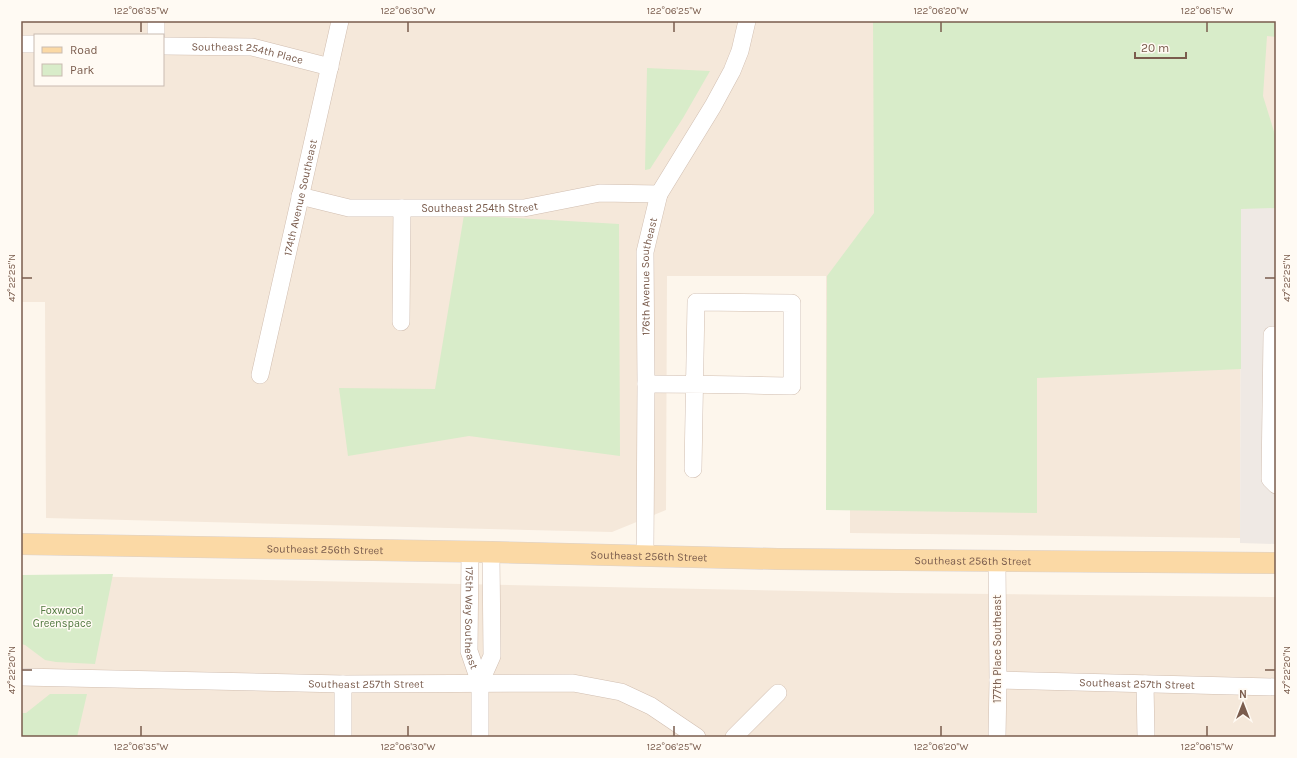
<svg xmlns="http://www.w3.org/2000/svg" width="1297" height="758" font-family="Karla,sans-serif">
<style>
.residential{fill:#f5e8da;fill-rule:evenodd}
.industrial{fill:#efe9e4}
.green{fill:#d8ecc9}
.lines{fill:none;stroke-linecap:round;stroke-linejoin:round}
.minor-casing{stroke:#d1beb0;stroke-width:18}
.major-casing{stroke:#dad1cd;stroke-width:22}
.minor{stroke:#fff;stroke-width:17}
.major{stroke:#fbd9a5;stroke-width:21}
.ticks{fill:none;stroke:#7a5c4d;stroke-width:1.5}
.labels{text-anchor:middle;stroke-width:3;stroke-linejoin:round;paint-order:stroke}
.street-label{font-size:11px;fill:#7a5c4d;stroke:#fffaf3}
.park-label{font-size:11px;fill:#537a41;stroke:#fffaf3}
.neatline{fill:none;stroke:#7a5c4d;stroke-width:1.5}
.ticks-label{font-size:10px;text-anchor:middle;fill:#7a5c4d}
</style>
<rect width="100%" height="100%" fill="#fdf6ec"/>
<!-- residential -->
<path class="residential" d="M 21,21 L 1276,21 L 1276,208 L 1241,209 L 1240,538 L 850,533 L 850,510 L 826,510 L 826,276 L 667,276 L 666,510 L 612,532 L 46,518 L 45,302 L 21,302 ZM 35,35 L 163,35 L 163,85 L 35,85 Z
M 21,575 L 897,593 L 1276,597 L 1276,737 L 21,737 Z"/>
<!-- industrial -->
<path class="industrial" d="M 1241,208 L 1276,208 L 1276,544 L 1240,543 Z"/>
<!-- green -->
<path class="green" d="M 873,21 L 1276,21 L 1276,37 L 1267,36 L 1263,96 L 1276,138 L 1276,208 L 1241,209 L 1241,369 L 1037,378 L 1037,513 L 826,510 L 827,276 L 874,213 Z
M 647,68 L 710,71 L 683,118 L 650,169 L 645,170 Z
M 464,215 L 619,224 L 620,456 L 469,436 L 348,456 L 339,388 L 435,389 Z
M 113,574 L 95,664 L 56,662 L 45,660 L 25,645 L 21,644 L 21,575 Z
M 50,694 L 87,694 L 77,737 L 21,737 L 21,713 L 26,713 Z"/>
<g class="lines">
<defs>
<g id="minor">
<path d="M 156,21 L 156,35"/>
<path d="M 21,44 L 35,44"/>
<path id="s1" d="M 163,46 L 252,47 L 330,67"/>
<path id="s2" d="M 300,196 L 349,208 L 524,208 L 600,193 L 659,194"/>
<path d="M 401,322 L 402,208"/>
<path d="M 1276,335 L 1272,335 L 1270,479 L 1276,485"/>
<path id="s3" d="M 260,375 L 340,21"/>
<path d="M 646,384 C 695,384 743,385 792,386 L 792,303 L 696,302 L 693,469"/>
<path id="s4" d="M 470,552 L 469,651 L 480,683 L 492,656 L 491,552"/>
<path id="s5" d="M 645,555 L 646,384 L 645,252 L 659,194 L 713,106 L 732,71 L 740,51 L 747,21"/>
<path id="s6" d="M 21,677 L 343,684 L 573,683 L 621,692 L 651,706 L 697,737"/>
<path id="s7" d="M 998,680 L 1276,687"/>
<path d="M 343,684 L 343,737"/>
<path d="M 1145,684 L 1146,737"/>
<path d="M 480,737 L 480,683"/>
<path d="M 734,737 L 778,693"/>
<path d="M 997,737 L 998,680 L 997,561"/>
</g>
<g id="major">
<path id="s8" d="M 21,544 L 491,552 L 778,559 L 1276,563"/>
</g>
</defs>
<!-- minor casing -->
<use href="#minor" class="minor-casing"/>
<!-- major casing -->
<use href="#major" class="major-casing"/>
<!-- minor -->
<use href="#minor" class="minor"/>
<!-- major -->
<use href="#major" class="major"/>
</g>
<!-- ticks -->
<path class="ticks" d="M 141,22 L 141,32M 408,22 L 408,32M 674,22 L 674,32M 941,22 L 941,32M 1207,22 L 1207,32M 22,278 L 32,278M 1265,278 L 1275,278M 22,670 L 32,670M 1265,670 L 1275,670M 141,726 L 141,736M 408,726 L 408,736M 674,726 L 674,736M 941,726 L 941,736M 1207,726 L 1207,736"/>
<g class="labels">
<!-- street labels -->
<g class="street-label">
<text dy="4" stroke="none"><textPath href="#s1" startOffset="85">Southeast 254th Place</textPath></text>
<text dy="4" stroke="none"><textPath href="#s3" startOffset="182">174th Avenue Southeast</textPath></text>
<text dy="4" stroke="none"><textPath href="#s2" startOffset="181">Southeast 254th Street</textPath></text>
<text dy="4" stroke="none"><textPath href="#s5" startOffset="279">176th Avenue Southeast</textPath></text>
<text dy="4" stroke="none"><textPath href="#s8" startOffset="304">Southeast 256th Street</textPath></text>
<text dy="4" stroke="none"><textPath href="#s8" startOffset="628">Southeast 256th Street</textPath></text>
<text dy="4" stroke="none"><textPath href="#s8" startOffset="952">Southeast 256th Street</textPath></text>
<text dy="4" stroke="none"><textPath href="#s4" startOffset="66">175th Way Southeast</textPath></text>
<text transform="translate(997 649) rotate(-90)" y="4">177th Place Southeast</text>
<text dy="4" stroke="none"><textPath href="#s6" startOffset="345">Southeast 257th Street</textPath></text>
<text dy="4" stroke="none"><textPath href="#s7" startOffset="139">Southeast 257th Street</textPath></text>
</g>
<!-- park labels -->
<g class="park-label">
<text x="62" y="614">Foxwood<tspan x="62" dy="13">Greenspace</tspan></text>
</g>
</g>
<!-- border -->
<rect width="1297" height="758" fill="none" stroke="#fffaf3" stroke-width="44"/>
<!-- legend -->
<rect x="34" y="34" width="130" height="52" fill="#fffaf3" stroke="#cabbb1"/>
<rect x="42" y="47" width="20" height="6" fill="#fbd9a5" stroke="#cabbb1"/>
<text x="70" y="54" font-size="12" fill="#7a5c4d">Road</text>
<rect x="42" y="64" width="20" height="12" fill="#d8ecc9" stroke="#cabbb1"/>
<text x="70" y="74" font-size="12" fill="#7a5c4d">Park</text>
<!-- north arrow -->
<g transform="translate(1243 704)" stroke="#fffaf3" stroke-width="3" paint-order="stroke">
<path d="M0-3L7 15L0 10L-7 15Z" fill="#7a5c4d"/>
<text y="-6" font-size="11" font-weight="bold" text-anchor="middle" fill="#7a5c4d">N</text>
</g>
<!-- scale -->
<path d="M1135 52v6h51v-6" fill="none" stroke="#7a5c4d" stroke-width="2"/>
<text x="1141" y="52" font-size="12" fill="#7a5c4d" stroke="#fffaf3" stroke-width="3" paint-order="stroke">20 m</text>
<rect x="22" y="22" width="1253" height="714" class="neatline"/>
<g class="ticks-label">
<text x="141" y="14">122°06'35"W</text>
<text x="408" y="14">122°06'30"W</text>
<text x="674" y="14">122°06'25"W</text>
<text x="941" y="14">122°06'20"W</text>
<text x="1207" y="14">122°06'15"W</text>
<text transform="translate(11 278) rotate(-90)" y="4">47°22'25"N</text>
<text transform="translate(1286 278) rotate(-90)" y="4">47°22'25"N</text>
<text transform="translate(11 670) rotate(-90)" y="4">47°22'20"N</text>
<text transform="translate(1286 670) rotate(-90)" y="4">47°22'20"N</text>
<text x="141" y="750">122°06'35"W</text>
<text x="408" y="750">122°06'30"W</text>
<text x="674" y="750">122°06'25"W</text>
<text x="941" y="750">122°06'20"W</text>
<text x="1207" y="750">122°06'15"W</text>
</g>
</svg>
